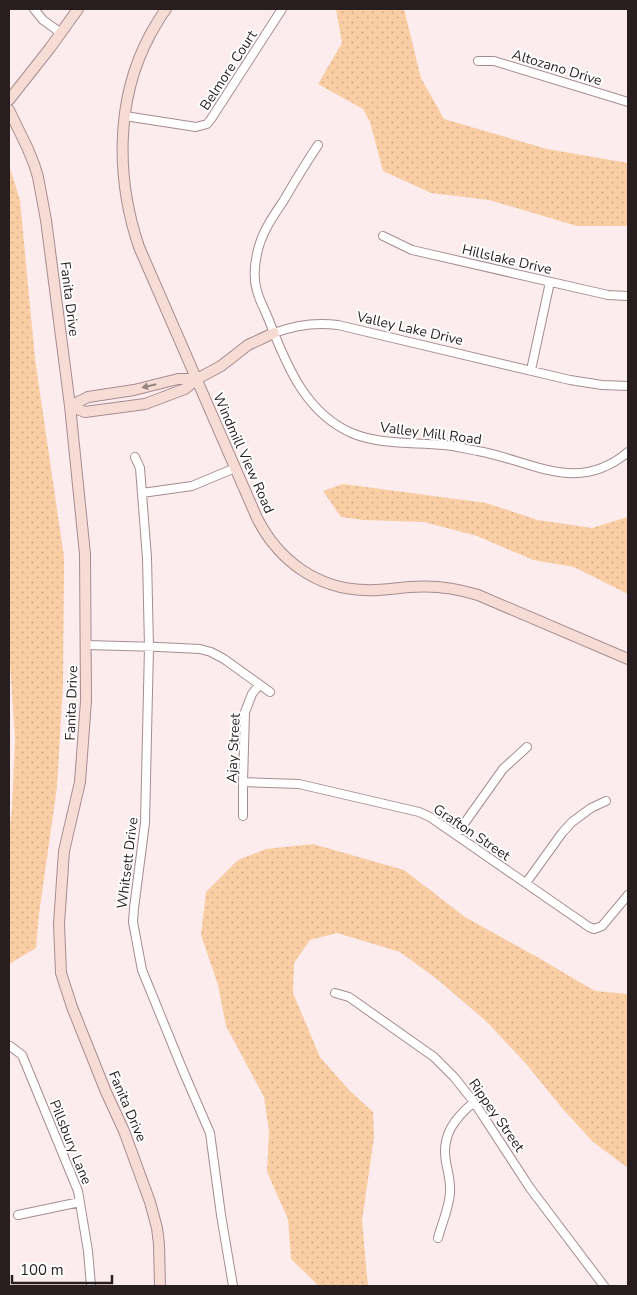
<svg xmlns="http://www.w3.org/2000/svg" width="637" height="1295" font-family="'Nunito Sans',sans-serif">
<style>
.grass{fill:url(#grass-dots)}
.lines{fill:none;stroke-linecap:round;stroke-linejoin:round}
.street-casing{stroke:#a68c90;stroke-width:10}
.secondary-casing{stroke:#a68c90;stroke-width:12}
.street{stroke:#fff;stroke-width:8}
.secondary{stroke:#f6dcd4;stroke-width:10}
.oneway{fill:#998683}
.labels{text-anchor:middle;stroke-width:4;stroke-linejoin:round;paint-order:stroke}
.street-label{font-size:14px;fill:#281e20;stroke:#fff}
</style>
<defs>
<pattern id="grass-dots" width="8" height="8" patternUnits="userSpaceOnUse" patternTransform="scale(1.25)"><rect width="8" height="8" fill="#facea4"/><path d="M2 2h.1M6 6h.1" fill="none" stroke="#d6b08d" stroke-width="1.8" stroke-linecap="round"/></pattern>
</defs>
<rect width="100%" height="100%" fill="#fdecee"/>
<!-- grass -->
<path class="grass" d="M 336,9 L 404,9 L 421,78 L 444,119 L 547,149 L 628,163 L 628,226 L 577,226 L 489,200 L 431,193 L 383,171 L 370,122 L 363,109 L 318,84 L 342,43 Z
M 9,165 L 20,200 L 35,359 L 64,557 L 63,683 L 57,787 L 39,914 L 36,948 L 9,964 L 9,834 L 12,808 L 15,738 L 9,649 Z
M 343,484 L 486,503 L 538,520 L 592,528 L 628,517 L 628,594 L 574,567 L 533,560 L 477,536 L 424,522 L 363,520 L 341,517 L 323,491 Z
M 313,844 L 404,870 L 465,917 L 537,957 L 595,991 L 628,994 L 628,1168 L 593,1142 L 561,1107 L 527,1065 L 487,1022 L 438,980 L 400,952 L 337,933 L 310,940 L 294,963 L 293,993 L 320,1057 L 349,1090 L 373,1112 L 374,1137 L 362,1221 L 368,1286 L 319,1286 L 291,1259 L 288,1219 L 267,1172 L 269,1132 L 264,1097 L 226,1026 L 218,985 L 201,935 L 206,892 L 238,860 L 266,849 Z"/>
<g class="lines">
<defs>
<path id="street" d="M 34,9 L 43,20 L 61,33
M 478,61 L 494,61 L 628,102
M 125,116 L 196,127 L 207,124 L 211,119 L 282,9
M 318,145 C 306,163 295,181 284,200 C 274,215 264,229 259,246 C 255,260 253,278 257,291 C 260,302 266,312 270,323 C 287,367 307,415 354,434 C 383,445 414,442 444,445 C 455,446 467,449 478,451 C 533,461 577,495 628,452
M 383,236 L 412,250 L 608,295 L 628,296
M 274,333 C 295,325 316,322 338,325 L 570,380 L 602,385 L 628,386
M 531,370 L 550,282
M 135,457 L 140,468 L 147,558 L 149,647 L 145,823 L 134,908 L 133,922 L 142,970 L 184,1073 L 210,1133 L 221,1215 L 233,1286
M 142,493 L 192,486 L 235,468
M 86,645 L 159,647 L 200,649 L 211,652 L 224,659 L 270,692
M 243,782 L 299,784 L 419,812 L 430,817 L 589,927 L 594,929 L 602,926 L 628,895
M 243,816 L 243,782 L 245,712 L 252,694 L 259,685
M 456,835 L 503,769 L 527,747
M 526,883 L 562,833 L 572,822 L 591,808 L 606,801
M 335,993 L 349,997 L 434,1057 L 454,1077 L 474,1102 L 530,1188 L 604,1286
M 10,1046 L 22,1055 L 78,1191 L 88,1251 L 91,1286
M 18,1215 L 80,1202
M 438,1238 C 442,1223 449,1208 450,1193 C 451,1182 448,1173 446,1162 C 441,1135 455,1118 474,1102"/>
<path id="secondary" d="M 166,9 C 160,17 155,26 150,35 C 115,100 116,179 139,247 L 257,518 C 278,560 317,589 365,590 C 380,591 395,588 410,587 C 434,585 456,588 478,595 L 628,659
M 9,100 L 50,48 L 78,9
M 9,110 L 27,147 L 34,164 L 38,177 L 46,220 L 70,406 L 85,554 L 86,701 L 80,782 L 64,851 L 59,924 L 61,973 L 72,1007 L 106,1092 L 124,1131 L 150,1202 L 157,1228 L 159,1244 L 160,1286
M 70,406 L 85,412 L 145,404 L 185,389 L 197,379 L 221,366 L 248,345 L 274,333
M 70,406 L 88,397 L 134,390 L 178,379 L 197,379"/>
</defs>
<!-- street casing -->
<use href="#street" class="street-casing"/>
<!-- secondary casing -->
<use href="#secondary" class="secondary-casing"/>
<!-- street -->
<use href="#street" class="street"/>
<!-- secondary -->
<use href="#secondary" class="secondary"/>
</g>
<!-- one-way arrows -->
<defs><path id="oneway-solid" d="M-6-.8H1V-3.2L6.5 0L1 3.2V.8H-6Z" transform="scale(1.25)"/></defs>
<use class="oneway" href="#oneway-solid" transform="translate(149 386) rotate(167)"/>
<g class="labels">
<!-- street labels -->
<g class="street-label">
<text transform="translate(557 67) rotate(17)" y="5">Altozano Drive</text>
<text transform="translate(228 70) rotate(-57)" y="5">Belmore Court</text>
<text transform="translate(507 259) rotate(13)" y="5">Hillslake Drive</text>
<text transform="translate(70 299) rotate(83)" y="5">Fanita Drive</text>
<text transform="translate(410 328) rotate(13)" y="5">Valley Lake Drive</text>
<text transform="translate(431 433) rotate(7)" y="5">Valley Mill Road</text>
<text transform="translate(244 453) rotate(66)" y="5">Windmill View Road</text>
<text transform="translate(71 703) rotate(-88)" y="5">Fanita Drive</text>
<text transform="translate(233 748) rotate(-87)" y="5">Ajay Street</text>
<text transform="translate(472 832) rotate(34)" y="5">Grafton Street</text>
<text transform="translate(127 863) rotate(-83)" y="5">Whitsett Drive</text>
<text transform="translate(128 1106) rotate(67)" y="5">Fanita Drive</text>
<text transform="translate(497 1115) rotate(55)" y="5">Rippey Street</text>
<text transform="translate(71 1142) rotate(68)" y="5">Pillsbury Lane</text>
</g>
</g>
<!-- border -->
<rect width="637" height="1295" fill="none" stroke="#281e20" stroke-width="20"/>
<!-- scale -->
<path d="M12 1275v8h100v-8" fill="none" stroke="#281e20" stroke-width="2.5"/>
<text x="20" y="1275" font-size="15" fill="#281e20" stroke="#ffffff" stroke-width="4" paint-order="stroke">100 m</text>
</svg>
